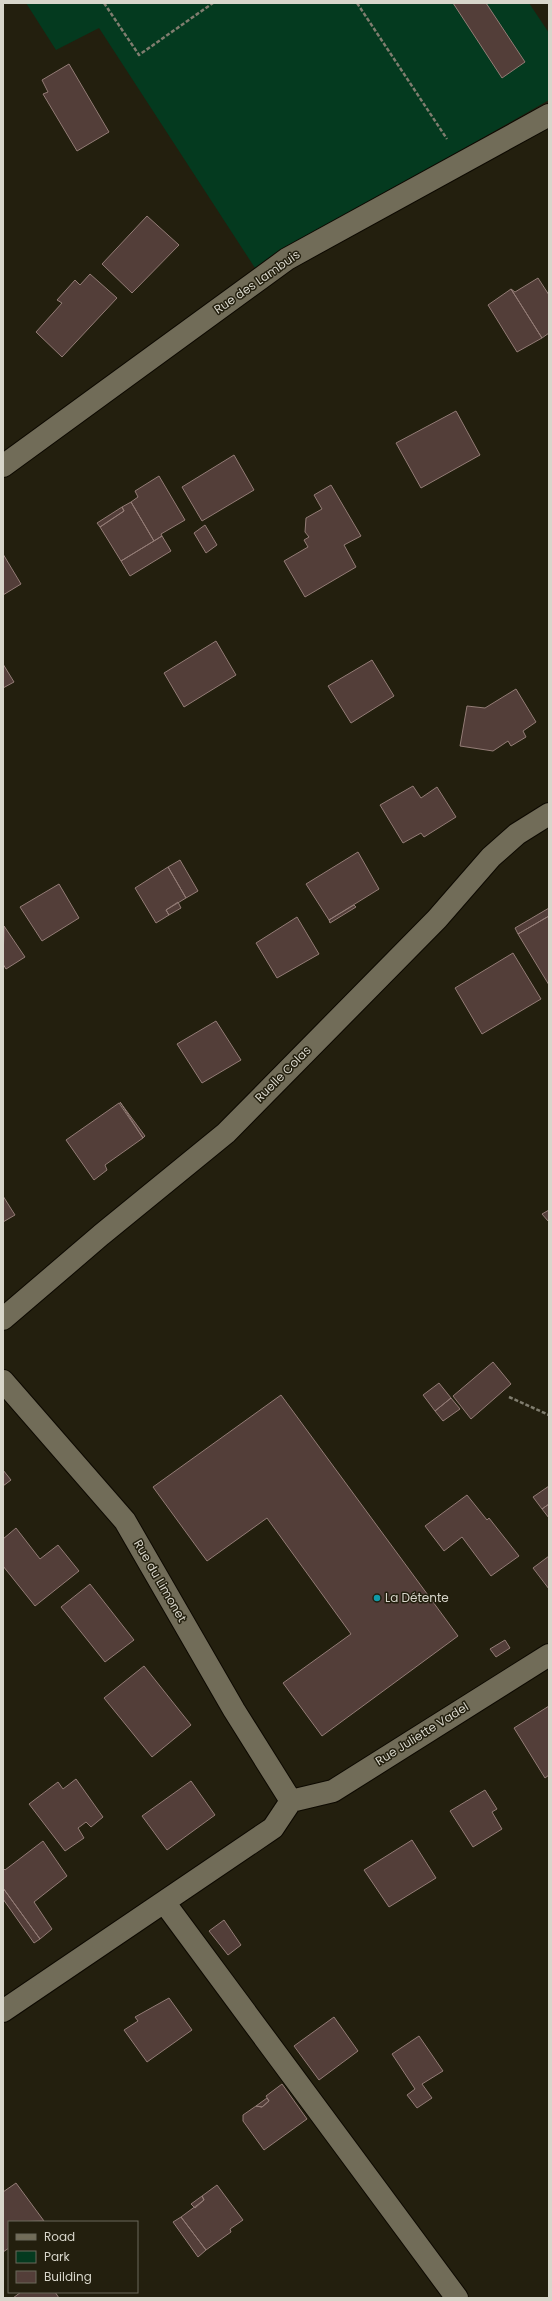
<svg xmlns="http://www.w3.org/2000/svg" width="552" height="2301" font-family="Poppins,sans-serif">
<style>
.green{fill:#043a1f}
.building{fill:#533e39;stroke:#937c76}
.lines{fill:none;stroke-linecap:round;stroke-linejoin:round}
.minor-casing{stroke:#0d0900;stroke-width:24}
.path{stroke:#807d6f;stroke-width:2.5;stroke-dasharray:4 2;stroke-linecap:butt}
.minor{stroke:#716c58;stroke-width:22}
.culture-dot{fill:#0f9aa8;stroke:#231f0e;stroke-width:1.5}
.labels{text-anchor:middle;stroke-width:3;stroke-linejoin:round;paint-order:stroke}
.street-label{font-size:12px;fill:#d8d6cb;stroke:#231f0e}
.poi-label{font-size:12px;fill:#d8d6cb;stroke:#231f0e;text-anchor:start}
</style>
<rect width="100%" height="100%" fill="#231f0e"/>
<!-- green -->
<path class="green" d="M 26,3 L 529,3 L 549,33 L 549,100 L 255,268 L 99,28 L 56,50 Z"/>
<!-- building -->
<path class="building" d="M 453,3 L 486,3 L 525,62 L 502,78 Z
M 69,64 L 109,132 L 77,151 L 43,94 L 48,92 L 42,80 Z
M 147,216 L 179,245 L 132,293 L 102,264 Z
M 90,274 L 117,298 L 62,357 L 36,332 L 62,303 L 57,300 L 75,280 L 80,285 Z
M 538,278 L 549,295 L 549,333 L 542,338 L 511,289 L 515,292 Z
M 511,289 L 542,338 L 517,352 L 488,305 Z
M 456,411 L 480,455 L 421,488 L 396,443 Z
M 234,455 L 254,490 L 202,521 L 182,487 Z
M 159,476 L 185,520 L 161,534 L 162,536 L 154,541 L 131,502 L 138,497 L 135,491 Z
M 331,485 L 361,536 L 344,545 L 356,567 L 305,597 L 284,561 L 308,547 L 304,540 L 309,537 L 305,532 L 306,518 L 322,509 L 314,495 Z
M 131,502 L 154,541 L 121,561 L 100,527 L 124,511 L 122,507 Z
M 122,507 L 124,511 L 100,527 L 97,523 Z
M 205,525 L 217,545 L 206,553 L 194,533 Z
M 162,536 L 171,551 L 130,576 L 121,561 Z
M 3,554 L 21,584 L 3,595 Z
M 216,641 L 236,675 L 184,707 L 164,673 Z
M 372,660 L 394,696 L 351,723 L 328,686 Z
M 3,664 L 14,682 L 3,688 Z
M 516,689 L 536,722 L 523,731 L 526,737 L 511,746 L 508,741 L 493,751 L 460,746 L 467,706 L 485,708 Z
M 413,786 L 421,798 L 437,787 L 456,817 L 424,837 L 421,833 L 403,843 L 380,805 Z
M 358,852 L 379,889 L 329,920 L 306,884 Z
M 180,860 L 198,891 L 186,898 L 168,867 Z
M 168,867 L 186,898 L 166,910 L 169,915 L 156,923 L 135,888 Z
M 59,884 L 79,918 L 42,941 L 20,907 Z
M 178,902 L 181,908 L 169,915 L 166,910 Z
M 354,905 L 356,907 L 330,923 L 329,920 Z
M 549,908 L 549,916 L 518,934 L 515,928 Z
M 549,916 L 549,985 L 518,934 Z
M 297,917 L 319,954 L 277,978 L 256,943 Z
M 4,926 L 25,957 L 6,969 L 3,964 Z
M 513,953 L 541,999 L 482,1034 L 455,988 Z
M 216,1021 L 241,1060 L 202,1083 L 177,1044 Z
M 120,1102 L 145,1136 L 143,1138 Z
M 119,1103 L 143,1138 L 105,1165 L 107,1170 L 94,1180 L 66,1140 Z
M 3,1196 L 15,1215 L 3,1222 Z
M 549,1210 L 549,1220 L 548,1221 L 542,1214 Z
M 493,1362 L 511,1384 L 471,1419 L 453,1396 Z
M 439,1383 L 451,1398 L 435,1411 L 423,1395 Z
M 281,1395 L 458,1636 L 322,1736 L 283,1683 L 351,1634 L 267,1518 L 207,1561 L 153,1487 Z
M 451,1398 L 460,1409 L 443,1421 L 435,1411 Z
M 3,1470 L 11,1480 L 3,1486 Z
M 549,1486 L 549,1504 L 542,1509 L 533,1497 Z
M 467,1495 L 487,1520 L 489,1518 L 519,1556 L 491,1576 L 462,1537 L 444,1551 L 425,1526 Z
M 549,1504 L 549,1518 L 542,1509 Z
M 16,1528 L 40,1559 L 58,1545 L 79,1571 L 35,1606 L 3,1566 L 3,1539 Z
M 549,1556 L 549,1589 L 533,1568 Z
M 90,1584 L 134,1640 L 105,1662 L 61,1607 Z
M 505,1640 L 510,1648 L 496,1657 L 490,1649 Z
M 144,1666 L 191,1725 L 152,1757 L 104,1698 Z
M 549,1706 L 549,1775 L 545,1778 L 514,1728 Z
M 76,1779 L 103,1817 L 91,1827 L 86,1822 L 78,1828 L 84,1838 L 65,1851 L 29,1804 L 58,1782 L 63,1789 Z
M 191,1781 L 215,1815 L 167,1850 L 142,1816 Z
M 485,1790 L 497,1809 L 492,1812 L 502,1829 L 473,1847 L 450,1811 Z
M 412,1840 L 436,1878 L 389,1907 L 364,1870 Z
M 43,1841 L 67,1876 L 34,1902 L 52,1929 L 40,1939 L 3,1888 L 3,1868 L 5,1870 Z
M 3,1888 L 40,1939 L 34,1943 L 3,1899 Z
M 224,1920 L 241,1945 L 228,1955 L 209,1931 Z
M 169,1998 L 192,2030 L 147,2062 L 124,2030 L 138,2021 L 135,2017 Z
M 334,2017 L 358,2051 L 319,2080 L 294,2046 Z
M 419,2036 L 443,2071 L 422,2084 L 432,2098 L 417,2108 L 407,2095 L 415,2089 L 392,2054 Z
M 282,2084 L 307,2119 L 264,2150 L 243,2121 L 243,2115 L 256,2106 L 262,2107 L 269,2101 L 266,2096 Z
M 267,2098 L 269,2101 L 262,2107 L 256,2106 Z
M 16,2183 L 44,2221 L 9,2222 L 9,2248 L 3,2252 L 3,2192 Z
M 217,2185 L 243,2220 L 230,2229 L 231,2232 L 206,2250 L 181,2217 L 204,2200 L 202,2196 Z
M 202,2196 L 204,2200 L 195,2208 L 191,2204 Z
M 181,2217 L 206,2250 L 198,2257 L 173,2222 Z
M 21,2292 L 55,2292 L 59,2298 L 13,2298 Z"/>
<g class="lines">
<defs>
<path id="minor" d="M 3,466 L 287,259 L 549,115
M 3,1319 L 101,1235 L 226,1133 L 437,919 L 491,857 L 517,834 L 549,814
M 3,1381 L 125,1521 L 234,1710 L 291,1801
M 291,1801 L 333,1791 L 549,1655
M 164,1902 L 457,2298
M 3,2011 L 273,1828 L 291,1801"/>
</defs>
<!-- minor casing -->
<use href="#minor" class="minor-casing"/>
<!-- path -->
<path class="path" d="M 104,3 L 139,55 L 213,3
M 357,3 L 447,139
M 509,1397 L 549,1415"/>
<!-- minor -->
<use href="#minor" class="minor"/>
</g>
<!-- markers -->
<circle class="culture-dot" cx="377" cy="1598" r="4"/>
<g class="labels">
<!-- street labels -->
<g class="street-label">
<text transform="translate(257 282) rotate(-35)" y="4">Rue des Lambuis</text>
<text transform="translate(283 1074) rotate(-45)" y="4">Ruelle Colas</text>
<text transform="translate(160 1581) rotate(60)" y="4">Rue du Limonet</text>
<text transform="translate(422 1734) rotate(-32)" y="4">Rue Juliette Vadel</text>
</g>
<!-- poi labels -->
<g class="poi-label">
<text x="385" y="1602">La Détente</text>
</g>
</g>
<!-- border -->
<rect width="552" height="2301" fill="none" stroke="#d8d6cb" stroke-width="8"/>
<!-- legend -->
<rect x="8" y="2221" width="130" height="72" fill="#231f0e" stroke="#6b685a"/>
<rect x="16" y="2234" width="20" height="6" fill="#716c58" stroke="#6b685a"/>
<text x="44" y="2241" font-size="12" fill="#d8d6cb">Road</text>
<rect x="16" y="2251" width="20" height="12" fill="#043a1f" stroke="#6b685a"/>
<text x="44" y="2261" font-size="12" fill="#d8d6cb">Park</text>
<rect x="16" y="2271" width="20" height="12" fill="#533e39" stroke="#6b685a"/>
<text x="44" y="2281" font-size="12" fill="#d8d6cb">Building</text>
</svg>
